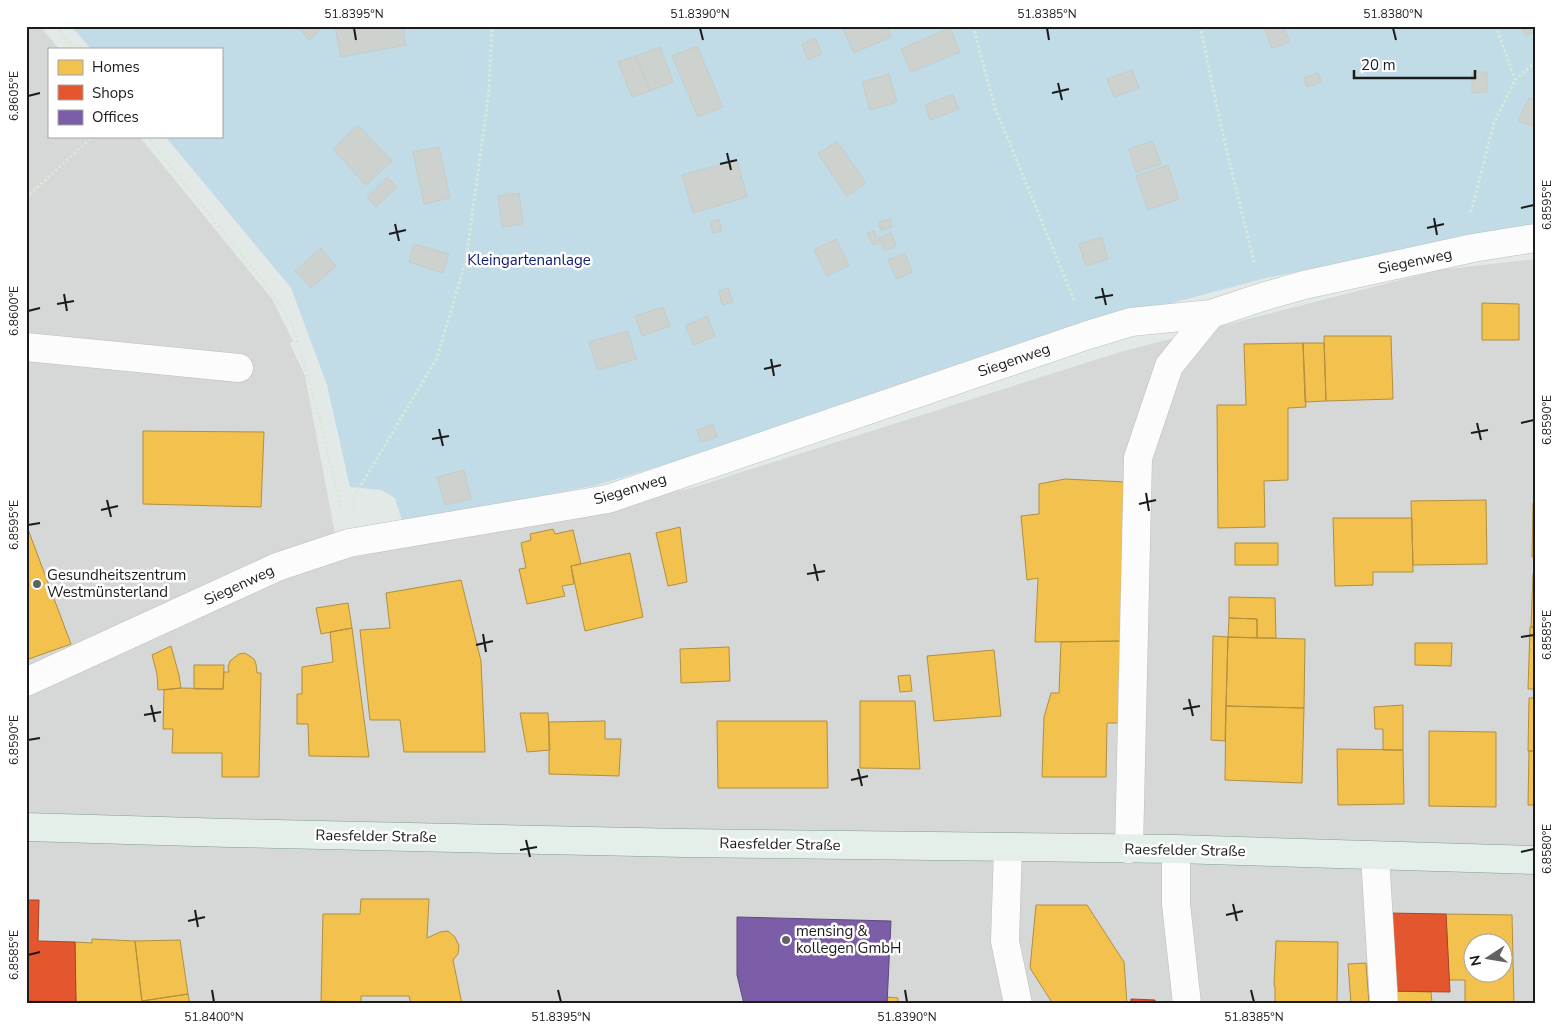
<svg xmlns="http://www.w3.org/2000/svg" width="1561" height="1030" font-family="'Nunito Sans',sans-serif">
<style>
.residential{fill:#d5d8d6;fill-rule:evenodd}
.grass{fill:#c1dce7}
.parking{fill:#d5d8d7}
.homes{fill:#f2c14e;stroke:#b28f3f;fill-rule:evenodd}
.shops{fill:#e4572e;stroke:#a84528}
.offices{fill:#7b5ea7;stroke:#5e4a7d}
.building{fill:#cdd2cf;stroke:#c5ccc7}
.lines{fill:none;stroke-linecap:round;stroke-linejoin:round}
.minor-casing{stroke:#bcbfbd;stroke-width:29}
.major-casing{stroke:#819f8f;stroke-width:29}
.path{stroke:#d9e9d8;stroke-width:3;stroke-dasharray:2.5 2.5;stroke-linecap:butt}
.minor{stroke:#fbfcfb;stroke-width:28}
.major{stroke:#e3efe8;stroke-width:28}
.ticks{fill:none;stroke:#1b1b1b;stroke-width:2}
.poi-dot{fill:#616362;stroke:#fff;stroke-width:2}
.labels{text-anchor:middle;stroke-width:5;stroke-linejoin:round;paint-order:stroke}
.park-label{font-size:15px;fill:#0d1975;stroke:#fff}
.street-label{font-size:15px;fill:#1b1b1b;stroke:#fff}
.poi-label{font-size:15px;fill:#1b1b1b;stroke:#fff;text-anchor:start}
.neatline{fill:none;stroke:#1b1b1b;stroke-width:2}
.ticks-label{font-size:12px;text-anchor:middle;fill:#1b1b1b}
</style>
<rect width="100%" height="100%" fill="#e3e9e6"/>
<!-- residential -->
<path class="residential" d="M 26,26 L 40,26 L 59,49 L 49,49 L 49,136 L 132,136 L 270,300 L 305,376 L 340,560 L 692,488 L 1120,352 L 1439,270 L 1535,259 L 1535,1004 L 26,1004 ZM 1474,942 L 1504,942 L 1504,972 L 1474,972 Z"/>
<!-- grass -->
<path class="grass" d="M 71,26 L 1535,26 L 1535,225 L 1266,278 L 1018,344 L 712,450 L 597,485 L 403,523 L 395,498 L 381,490 L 350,487 L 327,385 L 291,288 L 165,136 L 221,136 L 221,49 L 91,49 Z"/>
<!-- parking -->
<path class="parking" d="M 119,136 L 139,136 L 272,299 L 293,341 L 284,349 L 303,370 L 267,403 L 218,355 L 53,341 L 26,312 L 26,226 Z
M 26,379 L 61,383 L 62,412 L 92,413 L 87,532 L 51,568 L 26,502 Z"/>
<!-- homes -->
<path class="homes" d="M 1482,303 L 1519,304 L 1519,340 L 1482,340 Z
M 1324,336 L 1391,336 L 1393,399 L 1326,401 Z
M 1303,343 L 1306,407 L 1288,408 L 1288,480 L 1264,481 L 1265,527 L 1218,528 L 1217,405 L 1246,405 L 1244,344 Z
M 1303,343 L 1324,343 L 1326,401 L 1305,402 Z
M 143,431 L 264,432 L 261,507 L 143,504 Z
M 1065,479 L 1125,482 L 1122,641 L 1035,642 L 1038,578 L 1027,580 L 1021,516 L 1039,514 L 1039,484 Z
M 1486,500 L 1487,564 L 1413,565 L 1411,501 Z
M 1533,503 L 1535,503 L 1535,557 L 1532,557 Z
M 1333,518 L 1412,518 L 1413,572 L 1373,572 L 1373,585 L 1335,586 Z
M 26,524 L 71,644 L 26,660 Z
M 680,527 L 687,582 L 668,586 L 656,533 Z
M 553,529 L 555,534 L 573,530 L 581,564 L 571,566 L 574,584 L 562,586 L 565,596 L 527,604 L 519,569 L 526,568 L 521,543 L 531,540 L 530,534 Z
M 1235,543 L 1278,543 L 1278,565 L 1235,565 Z
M 630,553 L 643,617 L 585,631 L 571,566 Z
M 1533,573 L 1535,573 L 1535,627 L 1531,627 Z
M 461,580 L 481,661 L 485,752 L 404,752 L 400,720 L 370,720 L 360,630 L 390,628 L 386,593 Z
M 1229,597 L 1275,598 L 1276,638 L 1257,638 L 1257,619 L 1229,618 Z
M 348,603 L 352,628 L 321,634 L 316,608 Z
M 1229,618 L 1257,619 L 1257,638 L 1228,637 Z
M 1530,627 L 1535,627 L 1535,689 L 1528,689 Z
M 352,628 L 369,757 L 309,756 L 308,724 L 297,724 L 297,694 L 302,694 L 302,667 L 333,662 L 330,632 Z
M 1213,636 L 1228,637 L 1225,741 L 1211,740 Z
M 1228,637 L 1305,639 L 1304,708 L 1226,706 Z
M 1122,641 L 1120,723 L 1107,723 L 1106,777 L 1042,777 L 1044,717 L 1051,693 L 1059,693 L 1061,642 Z
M 1415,643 L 1452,643 L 1451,666 L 1415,665 Z
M 171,646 L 179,675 L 181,688 L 158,690 L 157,674 L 152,655 Z
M 729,647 L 730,681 L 681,683 L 680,649 Z
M 994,650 L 1001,716 L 934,721 L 927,656 Z
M 245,653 L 254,659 L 256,664 L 257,673 L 261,673 L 259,777 L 222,777 L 222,753 L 172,753 L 173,729 L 163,729 L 164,690 L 181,688 L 223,689 L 224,672 L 229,672 L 228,667 L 230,661 L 239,654 Z
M 194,665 L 224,665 L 223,689 L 194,689 Z
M 910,675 L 912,691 L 900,692 L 898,676 Z
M 1529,698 L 1535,698 L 1535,751 L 1528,751 Z
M 860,701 L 915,701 L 920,769 L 860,768 Z
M 1403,705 L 1403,750 L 1383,750 L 1383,729 L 1375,729 L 1374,707 Z
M 1226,706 L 1304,708 L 1302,783 L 1225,780 Z
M 520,713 L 548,713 L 550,750 L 527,752 Z
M 605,721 L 605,739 L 621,739 L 619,776 L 549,774 L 549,722 Z
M 717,721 L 827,721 L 828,788 L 718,788 Z
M 1429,731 L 1496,732 L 1496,807 L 1429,806 Z
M 1337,749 L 1403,750 L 1404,804 L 1338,805 Z
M 1529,751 L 1535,751 L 1535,805 L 1528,805 Z
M 361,899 L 429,899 L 427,938 L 440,932 L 448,931 L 455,937 L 459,946 L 458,954 L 453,960 L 462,1004 L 411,1004 L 409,996 L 361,996 L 361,1002 L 321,1001 L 323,914 L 360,914 Z
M 1036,905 L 1087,905 L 1124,962 L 1127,1004 L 1053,1004 L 1030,968 Z
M 1446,914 L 1512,915 L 1514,1004 L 1465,1004 L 1465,980 L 1449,980 ZM 1474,942 L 1504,942 L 1504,972 L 1474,972 Z
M 92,939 L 135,941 L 142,1003 L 76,1002 L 75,942 L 92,943 Z
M 180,940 L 188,994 L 142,1001 L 135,941 Z
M 1276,941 L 1338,942 L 1337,1004 L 1275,1004 L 1275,986 L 1274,986 Z
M 1366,963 L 1369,1004 L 1351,1004 L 1348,964 Z
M 1390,991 L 1431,992 L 1432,1003 L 1439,1004 L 1391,1004 Z
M 188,994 L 190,1004 L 127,1004 L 127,1003 L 142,1003 L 142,1001 Z
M 888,997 L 898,998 L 898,1004 L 887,1004 Z"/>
<!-- shops -->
<path class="shops" d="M 26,900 L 39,900 L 38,941 L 75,942 L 76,1002 L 26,1001 Z
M 1387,913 L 1446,914 L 1450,992 L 1390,991 Z
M 1131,999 L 1155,1000 L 1155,1004 L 1131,1004 Z"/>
<!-- offices -->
<path class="offices" d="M 737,917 L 891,921 L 887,1004 L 744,1004 L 737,975 Z"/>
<!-- building -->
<path class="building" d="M 297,26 L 317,26 L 320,30 L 309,40 Z
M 335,26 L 403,26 L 406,45 L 341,57 Z
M 848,26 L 887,26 L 891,37 L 854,53 L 843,28 Z
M 1263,26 L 1283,26 L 1290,42 L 1272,48 Z
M 1521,26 L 1535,26 L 1535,31 L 1526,36 Z
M 950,28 L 960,52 L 911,72 L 901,49 Z
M 815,38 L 822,54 L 808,60 L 802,44 Z
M 697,46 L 723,107 L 698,117 L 672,56 Z
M 660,47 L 673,82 L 650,91 L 636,56 Z
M 636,56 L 650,91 L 632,97 L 618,62 Z
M 1132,70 L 1139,88 L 1114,97 L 1107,79 Z
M 1472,72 L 1487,72 L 1487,92 L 1472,93 Z
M 1318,73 L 1322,82 L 1307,87 L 1304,78 Z
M 889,74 L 897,102 L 870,110 L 862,82 Z
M 953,94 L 959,109 L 930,120 L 925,105 Z
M 1529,98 L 1535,100 L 1534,127 L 1518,121 Z
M 358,125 L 392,161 L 366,185 L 333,149 Z
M 837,141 L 866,183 L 847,196 L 818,154 Z
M 1153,141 L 1161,164 L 1136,172 L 1129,149 Z
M 439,147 L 450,198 L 424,204 L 413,152 Z
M 737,160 L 747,197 L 693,213 L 682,175 Z
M 1168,165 L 1179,199 L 1148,210 L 1136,176 Z
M 387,177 L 397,187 L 376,207 L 367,197 Z
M 519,193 L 523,224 L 502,227 L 498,196 Z
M 719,219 L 722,231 L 713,233 L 710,222 Z
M 890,219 L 892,227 L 881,230 L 878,222 Z
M 874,231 L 879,243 L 873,245 L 867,233 Z
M 891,233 L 896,246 L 885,251 L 879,238 Z
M 1102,237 L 1108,259 L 1086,266 L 1079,244 Z
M 836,239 L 849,265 L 827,276 L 814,250 Z
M 414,244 L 449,254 L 443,273 L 409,262 Z
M 321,248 L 336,266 L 311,288 L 295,271 Z
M 905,253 L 912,272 L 896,279 L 888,260 Z
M 728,288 L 733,302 L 722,305 L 719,291 Z
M 663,307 L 670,326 L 642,336 L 635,316 Z
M 707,316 L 715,336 L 694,345 L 685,326 Z
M 628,331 L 636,359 L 598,370 L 589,342 Z
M 713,424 L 717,437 L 701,442 L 697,430 Z
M 464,470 L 471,499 L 445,505 L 437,477 Z"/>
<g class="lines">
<defs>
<path id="minor" d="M 26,347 L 239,368
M 26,682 L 277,567 L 349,543 L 608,499 L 1088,335 L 1131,322 L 1211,314 L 1262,297 L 1304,285 L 1473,248 L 1535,238
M 1008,847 L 1005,941 L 1018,1004
M 1129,849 L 1138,458 L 1169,366 L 1211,314
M 1176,849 L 1176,904 L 1187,1004
M 1375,856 L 1384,1004"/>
<path id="major" d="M 26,827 L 229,833 L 684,843 L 1176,849 L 1535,860"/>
</defs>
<!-- minor casing -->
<use href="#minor" class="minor-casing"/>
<!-- major casing -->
<use href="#major" class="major-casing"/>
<!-- path -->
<path class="path" d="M 56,26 L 74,49
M 973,26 L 995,108 L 1075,302
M 1200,26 L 1225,144 L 1254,262
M 1496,26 L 1515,80
M 146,136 L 269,289 L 293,326 L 319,417 L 341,508
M 26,198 L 93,136
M 1471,212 L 1494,123 L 1515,80 L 1535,62
M 352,508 L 354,497 L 437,358 L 466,260 L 489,91 L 492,26"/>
<!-- minor -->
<use href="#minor" class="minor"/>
<!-- major -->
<use href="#major" class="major"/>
</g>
<!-- ticks -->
<path class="ticks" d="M 354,28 L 356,40M 700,28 L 703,40M 1047,28 L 1049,40M 1393,28 L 1396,40M 1058,83 L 1062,100M 1052,93 L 1069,89M 28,96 L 40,93M 727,153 L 731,170M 720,164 L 737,160M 1521,208 L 1534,205M 1434,218 L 1437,235M 395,224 L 399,241M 1427,228 L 1444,224M 389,234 L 406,230M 1102,288 L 1106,305M 64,294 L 67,311M 1095,298 L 1113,295M 57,304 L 74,301M 28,311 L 40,308M 771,359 L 774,376M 764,369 L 781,365M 1477,423 L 1481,440M 1521,423 L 1534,420M 439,429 L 443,446M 1471,433 L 1488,430M 432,439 L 449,436M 1146,493 L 1149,511M 107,500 L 111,517M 1139,504 L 1156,500M 101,510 L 118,506M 28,525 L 40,523M 814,564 L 818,581M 807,574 L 825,571M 483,634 L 486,652M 1521,637 L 1534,635M 476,645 L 493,641M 1189,699 L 1193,716M 151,705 L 155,722M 1183,709 L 1200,706M 144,715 L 161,712M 28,740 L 40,738M 858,769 L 862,786M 851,780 L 868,776M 526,840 L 530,857M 520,850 L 537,847M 1521,852 L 1534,849M 1233,904 L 1237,921M 195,910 L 198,927M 1226,915 L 1243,911M 188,921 L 205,917M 28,955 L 40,952M 212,990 L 214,1002M 558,990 L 561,1002M 905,990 L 907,1002M 1251,990 L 1254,1002"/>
<!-- markers -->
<g class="poi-dot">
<circle cx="37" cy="584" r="5"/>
<circle cx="786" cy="940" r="5"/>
</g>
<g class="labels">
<!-- park labels -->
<g class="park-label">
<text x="529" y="265">Kleingartenanlage</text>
</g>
<!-- street labels -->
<g class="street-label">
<text transform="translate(1415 261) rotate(-12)" y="5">Siegenweg</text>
<text transform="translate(1014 360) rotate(-19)" y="5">Siegenweg</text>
<text transform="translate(630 489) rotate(-17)" y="5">Siegenweg</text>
<text transform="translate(239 585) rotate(-25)" y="5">Siegenweg</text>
<text transform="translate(376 836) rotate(1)" y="5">Raesfelder Straße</text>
<text transform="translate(780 844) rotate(1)" y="5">Raesfelder Straße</text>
<text transform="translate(1185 850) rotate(1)" y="5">Raesfelder Straße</text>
</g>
<!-- poi labels -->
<g class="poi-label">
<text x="47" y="580">Gesundheitszentrum<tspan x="47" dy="17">Westmünsterland</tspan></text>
<text x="796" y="936">mensing &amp;<tspan x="796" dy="17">kollegen GmbH</tspan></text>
</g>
</g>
<!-- border -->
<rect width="1561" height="1030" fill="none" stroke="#ffffff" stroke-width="55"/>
<!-- legend -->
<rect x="48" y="48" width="175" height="90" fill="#ffffff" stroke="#a4a4a4"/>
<rect x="58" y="60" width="25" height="15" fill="#f2c14e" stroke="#a4a4a4"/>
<text x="92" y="72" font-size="15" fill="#1b1b1b">Homes</text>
<rect x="58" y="85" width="25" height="15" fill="#e4572e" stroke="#a4a4a4"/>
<text x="92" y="98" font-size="15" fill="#1b1b1b">Shops</text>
<rect x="58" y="110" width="25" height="15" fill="#7b5ea7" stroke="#a4a4a4"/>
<text x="92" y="122" font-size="15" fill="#1b1b1b">Offices</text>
<!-- north arrow -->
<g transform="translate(1488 958) rotate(258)"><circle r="24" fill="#ffffff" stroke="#a4a4a4"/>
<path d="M0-4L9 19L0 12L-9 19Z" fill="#616362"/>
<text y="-8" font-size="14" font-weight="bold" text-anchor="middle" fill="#1b1b1b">N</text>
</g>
<!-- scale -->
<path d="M1354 70v8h121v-8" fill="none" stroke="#1b1b1b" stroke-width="2.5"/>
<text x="1361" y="70" font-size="15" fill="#1b1b1b" stroke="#ffffff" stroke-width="4" paint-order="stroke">20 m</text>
<rect x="28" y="28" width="1506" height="974" class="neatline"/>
<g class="ticks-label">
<text x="354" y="18">51.8395°N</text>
<text x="700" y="18">51.8390°N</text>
<text x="1047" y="18">51.8385°N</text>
<text x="1393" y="18">51.8380°N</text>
<text transform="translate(14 96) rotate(-90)" y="4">6.8605°E</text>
<text transform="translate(1547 205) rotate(-90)" y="4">6.8595°E</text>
<text transform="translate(14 311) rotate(-90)" y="4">6.8600°E</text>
<text transform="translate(1547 420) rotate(-90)" y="4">6.8590°E</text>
<text transform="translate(14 525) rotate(-90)" y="4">6.8595°E</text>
<text transform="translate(1547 635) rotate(-90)" y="4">6.8585°E</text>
<text transform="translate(14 740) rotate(-90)" y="4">6.8590°E</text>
<text transform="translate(1547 849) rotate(-90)" y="4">6.8580°E</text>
<text transform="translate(14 955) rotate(-90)" y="4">6.8585°E</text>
<text x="214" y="1021">51.8400°N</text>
<text x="561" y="1021">51.8395°N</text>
<text x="907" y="1021">51.8390°N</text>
<text x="1254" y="1021">51.8385°N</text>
</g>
</svg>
